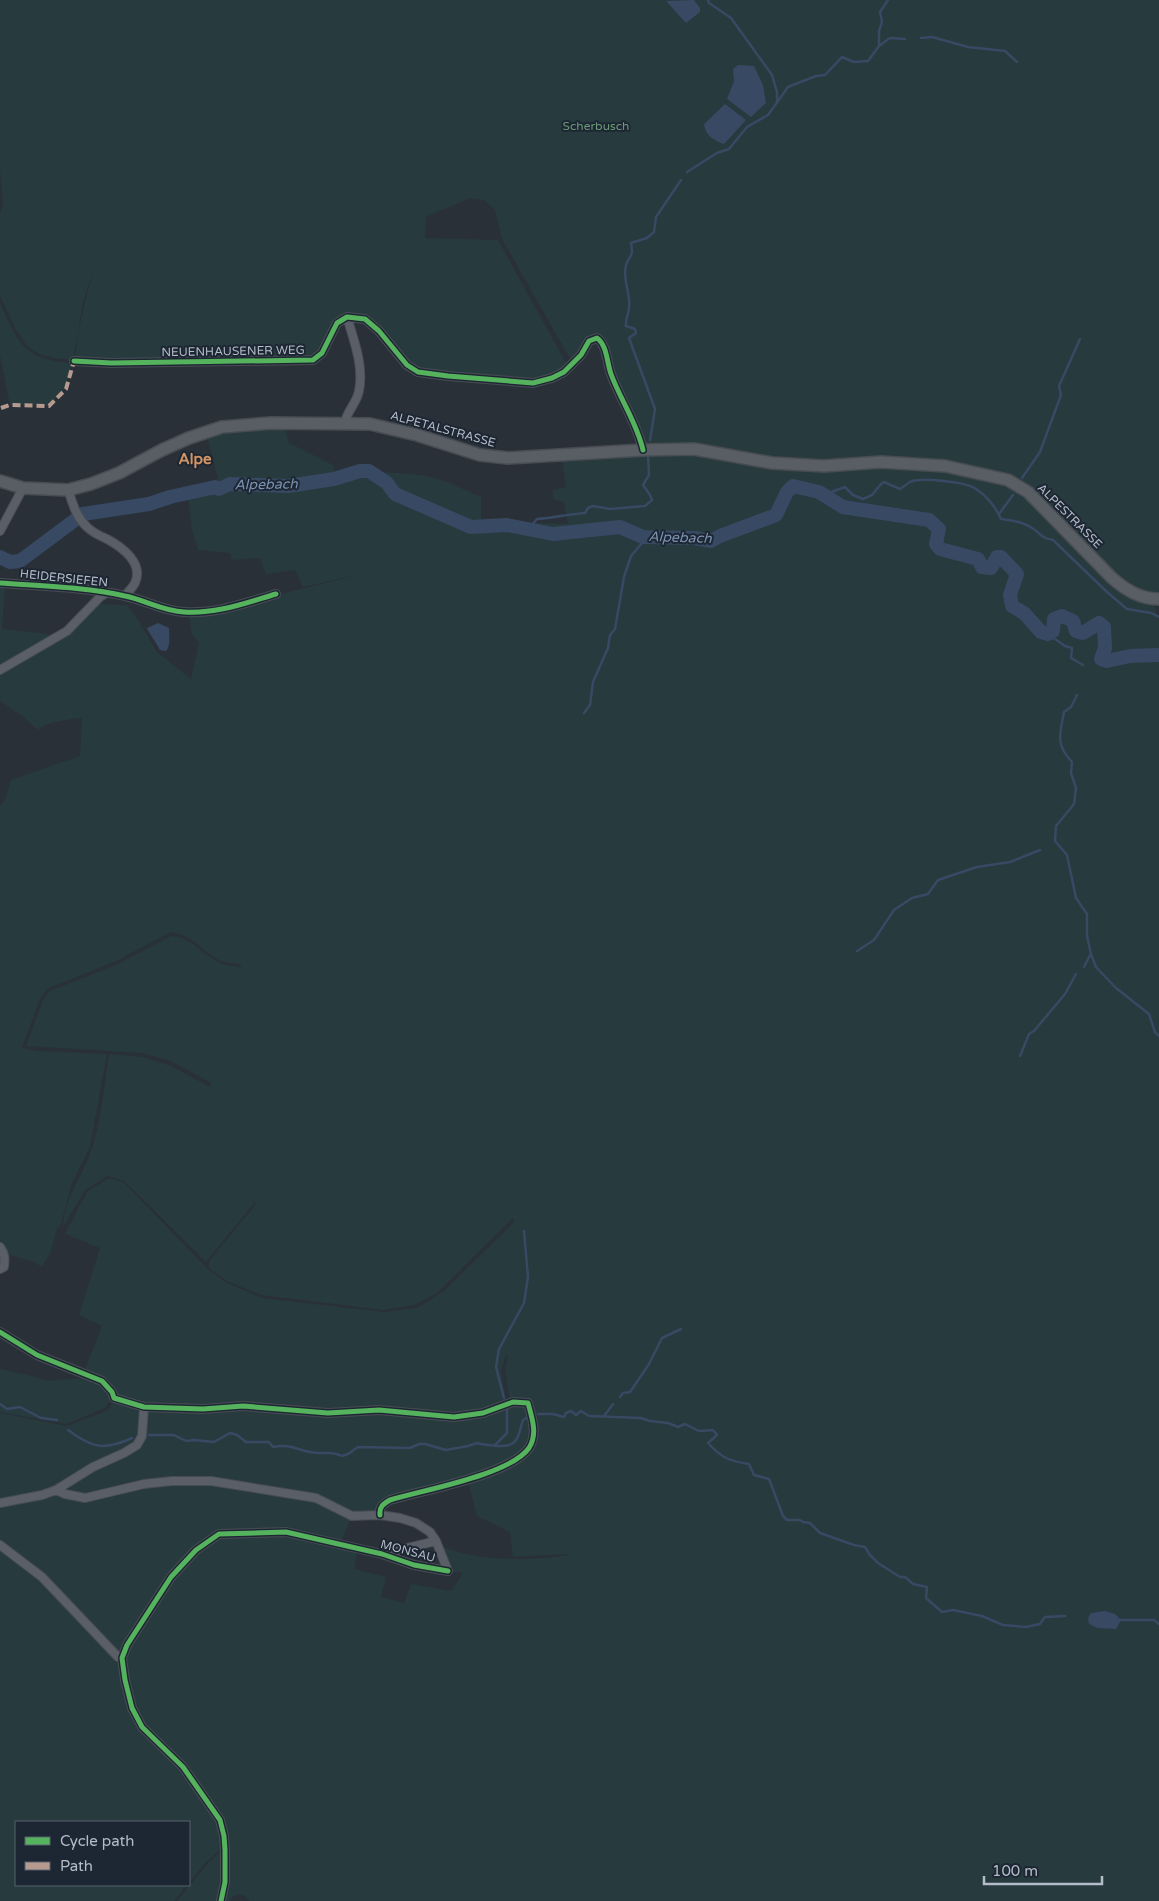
<svg xmlns="http://www.w3.org/2000/svg" width="1159" height="1901" font-family="'Varela Round',sans-serif">
<style>
.green{fill:#273a3e}
.water{fill:#384963}
.lines{fill:none;stroke-linecap:round;stroke-linejoin:round}
.stream{stroke:#384963;stroke-width:2.5}
.river{stroke:#384963;stroke-width:14}
.minor-casing{stroke:#484c53;stroke-width:10}
.secondary-casing{stroke:#484c53;stroke-width:14}
.minor{stroke:#5a5e66;stroke-width:8}
.secondary{stroke:#595d64;stroke-width:11}
.quiet{stroke:#b69a8f;stroke-width:4;stroke-dasharray:8 4;stroke-linecap:butt}
.cycleway-casing{stroke:#1d2633;stroke-width:8}
.cycleway{stroke:#56b35d;stroke-width:5}
.labels{text-anchor:middle;stroke-width:4;stroke-linejoin:round;paint-order:stroke}
.park-label{font-size:12px;fill:#6b9a76;stroke:#1d2633}
.street-label{font-size:12px;fill:#b4bcc9;stroke:#1d2633}
.water-label{font-size:14px;font-style:italic;fill:#7c92b1;stroke:#1d2633}
.quarter-label{font-size:15px;font-weight:bold;fill:#d59563;stroke:#1d2633}
</style>
<rect width="100%" height="100%" fill="#2a3038"/>
<!-- green -->
<path class="green" d="M 0,0 L 1159,0 L 1159,596 L 1125,585 L 1031,489 L 947,463 L 824,463 L 646,445 L 613,374 L 604,344 L 587,341 L 575,358 L 571,358 L 568,355 L 502,239 L 495,210 L 484,200 L 470,198 L 426,217 L 425,238 L 498,240 L 566,363 L 563,370 L 534,380 L 419,371 L 409,364 L 380,329 L 347,315 L 315,356 L 136,360 L 75,359 L 78,332 L 92,274 L 83,303 L 73,360 L 53,358 L 39,354 L 28,347 L 16,330 L 0,296 L 0,214 L 3,203 L 0,171 Z
M 0,303 C 19,344 24,360 72,363 L 65,388 L 49,406 L 10,405 L 0,355 Z
M 270,426 L 284,426 L 289,443 L 333,465 L 336,475 C 349,469 412,473 427,476 C 446,480 464,490 481,497 L 481,521 L 568,524 L 564,502 L 553,499 L 553,490 L 566,487 L 562,459 L 678,451 L 708,454 L 772,466 L 825,469 L 881,466 L 945,468 L 1007,482 L 1026,493 L 1123,592 L 1136,598 L 1153,601 L 1159,621 L 1159,1901 L 250,1901 C 244,1894 240,1894 232,1897 L 230,1901 L 222,1901 L 226,1882 L 226,1845 L 207,1861 L 189,1883 L 189,1822 L 16,1822 L 16,1885 L 187,1885 L 174,1901 L 0,1901 L 0,1505 L 4,1506 L 43,1497 L 56,1491 L 67,1496 L 69,1493 L 69,1485 L 85,1474 L 125,1455 L 138,1445 L 144,1437 L 148,1412 L 150,1410 L 203,1411 L 243,1408 L 328,1414 L 379,1411 L 455,1418 L 483,1414 L 513,1404 L 527,1404 C 530,1417 536,1433 528,1446 C 512,1472 420,1489 389,1497 L 381,1502 L 372,1514 L 353,1514 L 339,1546 L 357,1550 L 354,1569 L 386,1577 L 381,1597 L 404,1603 L 411,1584 L 451,1591 L 462,1575 L 462,1573 L 450,1571 L 439,1545 C 474,1562 531,1561 569,1555 L 568,1554 L 513,1557 L 510,1532 L 477,1516 L 468,1481 C 495,1475 532,1461 536,1429 C 537,1421 532,1410 530,1402 L 510,1401 L 505,1370 L 508,1356 L 506,1354 L 501,1371 L 506,1401 L 503,1404 L 483,1411 L 454,1415 L 379,1409 L 328,1412 L 243,1405 L 203,1408 L 144,1406 L 116,1397 C 110,1383 98,1378 84,1372 L 102,1326 L 79,1315 L 100,1248 L 65,1234 L 87,1192 L 109,1178 L 123,1182 L 208,1269 L 225,1282 L 262,1298 L 384,1312 L 417,1308 L 444,1291 L 514,1222 L 513,1218 L 437,1293 L 415,1305 L 383,1310 L 261,1295 L 225,1280 L 209,1268 L 210,1260 L 256,1204 L 255,1202 L 206,1262 L 124,1181 L 108,1176 L 85,1190 L 63,1227 C 64,1197 85,1173 93,1145 C 102,1116 104,1084 109,1054 L 142,1057 L 171,1066 L 210,1087 L 211,1083 L 171,1061 L 142,1053 L 26,1046 L 43,1000 L 50,991 L 118,964 L 171,936 C 192,937 202,955 221,963 C 226,966 235,966 241,967 L 241,964 C 235,963 227,963 221,961 C 201,952 196,936 171,932 L 116,961 L 47,989 L 40,999 L 22,1048 L 36,1051 L 107,1054 L 90,1147 L 72,1183 L 60,1227 L 57,1228 L 51,1251 L 42,1267 L 34,1262 L 7,1254 L 0,1243 L 0,806 L 5,800 L 11,780 L 80,756 L 82,718 C 72,719 44,722 38,730 L 21,715 L 0,701 L 0,672 L 69,632 L 97,604 L 127,605 L 138,620 L 157,652 L 191,679 L 199,643 L 192,634 L 189,615 L 216,614 L 277,595 L 357,575 L 303,587 L 295,570 L 266,574 L 260,558 L 232,560 L 230,553 L 198,550 L 192,530 L 187,489 L 218,479 L 207,436 L 242,429 Z
M 0,586 L 5,587 L 2,629 L 57,635 L 0,668 Z
M 0,1369 L 32,1376 L 47,1381 L 87,1378 L 102,1384 L 112,1397 L 105,1408 L 66,1424 L 0,1412 Z
M 116,1400 L 142,1409 L 141,1434 L 135,1443 L 55,1489 L 0,1501 L 0,1413 L 67,1426 L 106,1411 Z
M 224,1848 L 224,1882 L 220,1901 L 177,1901 L 209,1862 Z"/>
<!-- water -->
<path class="water" d="M 694,0 L 700,8 L 700,12 L 686,23 L 666,1 Z
M 738,65 L 754,66 L 763,85 L 766,103 L 751,117 L 727,99 L 734,81 L 733,69 Z
M 725,104 L 746,120 L 724,144 C 713,140 705,135 704,124 Z
M 158,623 L 169,628 C 169,636 171,645 166,651 L 160,650 C 158,646 148,631 147,628 Z
M 1105,1611 L 1115,1614 L 1121,1620 L 1116,1629 L 1097,1628 L 1089,1624 L 1088,1618 L 1091,1613 Z"/>
<g class="lines">
<!-- stream -->
<path class="stream" d="M 708,0 L 709,3 L 731,18 L 772,75 L 777,92 L 777,103
M 921,38 L 932,37 L 968,47 L 1005,51 L 1017,62
M 879,46 L 890,38 L 905,39
M 687,172 L 717,153 L 729,149 L 747,127 L 768,115 L 788,87 L 816,76 L 825,75 L 842,57 L 854,62 L 868,61 L 879,46 L 879,31 L 882,22 L 880,12 L 888,0
M 650,440 L 655,409 L 629,338 L 636,333 L 635,329 L 626,326 C 625,319 629,315 629,307 C 631,293 622,280 626,265 C 629,255 634,258 631,243 L 647,238 L 654,232 L 656,217 L 681,180
M 1022,478 L 1040,452 L 1061,395 L 1059,386 L 1080,339
M 823,495 L 845,487 L 853,495 L 863,499 L 872,495 L 881,484 L 884,482 L 900,489 C 903,487 907,484 910,482 C 921,477 967,482 976,489 C 988,497 995,506 1001,519 C 1012,520 1023,522 1032,528 C 1042,534 1040,538 1053,540 L 1107,592 L 1127,609 L 1151,613 L 1159,617
M 999,514 L 1013,495
M 528,529 L 537,519 C 553,518 569,514 585,513 L 588,508 L 593,506 L 610,509 L 645,506 L 652,500 L 650,495 L 643,485 L 649,475 L 648,455
M 1048,634 L 1065,646 L 1072,648 L 1071,658 L 1083,665
M 1077,695 L 1071,707 L 1064,712 C 1060,734 1055,744 1072,762 L 1071,773 L 1076,788 L 1074,804 L 1056,826 L 1055,841 L 1067,855 L 1076,898 L 1087,914 L 1087,936 L 1091,954 L 1096,967 L 1116,988 L 1149,1014 L 1155,1032 L 1159,1036
M 584,713 L 590,705 L 593,682 L 608,648 L 610,635 L 615,629 L 624,577 L 631,556 L 643,542 L 643,537
M 857,951 L 874,940 L 894,910 L 912,898 L 928,894 L 938,880 L 977,867 L 1010,862 L 1040,850
M 1084,967 L 1090,955
M 1020,1056 L 1029,1034 L 1034,1031 L 1065,994 L 1076,974
M 620,1397 L 623,1393 L 630,1392 L 649,1364 L 662,1338 L 681,1329
M 504,1398 L 496,1367 L 499,1349 L 524,1303 L 528,1277 L 524,1231
M 0,1404 L 7,1409 L 20,1407 L 41,1418 L 57,1420
M 538,1414 L 553,1414 L 564,1417 L 566,1413 L 571,1411 L 576,1415 L 581,1411 L 589,1416 L 641,1418 L 650,1421 L 668,1423 L 678,1427 L 685,1424 L 699,1431 L 713,1430 L 717,1435 L 708,1443 C 722,1458 729,1461 749,1464 L 754,1475 L 769,1479 L 783,1516 L 787,1520 L 800,1520 L 803,1522 L 810,1523 L 820,1533 L 854,1545 L 865,1547 L 870,1555 L 878,1563 L 900,1577 L 905,1577 L 913,1584 L 927,1587 L 926,1598 L 942,1612 L 953,1610 L 982,1616 L 1003,1625 L 1026,1627 L 1040,1624 L 1045,1617 L 1065,1616
M 604,1416 L 613,1404
M 68,1430 C 92,1448 104,1451 132,1438
M 149,1435 L 174,1435 L 186,1441 L 194,1440 L 214,1442 L 230,1433 L 237,1435 L 246,1442 L 269,1442 L 273,1447 C 291,1444 294,1449 310,1452 C 321,1455 331,1450 342,1456 L 348,1454 L 358,1447 L 410,1448 L 419,1444 L 425,1444 L 446,1450 L 468,1446 L 477,1443 C 484,1445 491,1445 498,1446 C 519,1447 518,1436 523,1420 L 528,1417
M 495,1445 L 507,1433 L 507,1409
M 1119,1620 L 1154,1620 L 1159,1624"/>
<!-- river -->
<path class="river" d="M 0,557 L 10,562 L 20,561 L 83,514 L 149,504 L 170,497 L 215,487 L 219,489 L 230,484 L 288,486 L 334,479 L 360,471 L 369,471 L 387,483 L 395,494 L 471,527 L 507,525 L 553,534 L 620,527 L 643,537 L 695,538 L 711,541 L 720,536 L 776,515 L 787,492 L 793,486 L 819,492 L 843,507 L 929,520 L 939,529 L 936,544 L 940,549 L 978,559 L 982,567 L 991,568 L 997,557 L 1001,557 L 1017,574 L 1010,595 L 1012,606 L 1024,613 L 1041,632 L 1048,634 L 1053,631 L 1054,619 L 1062,616 L 1073,621 L 1076,631 L 1083,633 L 1099,623 L 1104,627 L 1105,648 L 1101,659 L 1107,661 L 1130,656 L 1159,655"/>
<defs>
<path id="minor" d="M 74,361 L 111,363 L 313,360 L 322,353 L 337,323 L 347,317 L 365,319 L 379,331 L 407,365 L 418,372 L 448,376 L 533,383 L 552,378 L 564,372 L 581,355 L 589,341 L 597,338 C 607,345 607,363 611,374 C 620,399 637,423 643,450
M 345,423 C 346,412 357,403 359,391 C 364,366 354,341 347,317
M 68,490 C 73,504 76,517 87,527 C 92,532 100,536 107,539 C 122,547 144,563 135,583 C 133,587 128,592 125,596
M 0,531 L 23,488
M 0,583 C 40,586 86,587 125,596 C 145,600 163,611 184,612 C 217,614 245,603 276,594
M 0,670 L 67,631 L 100,597 L 106,593
M 0,1247 C 5,1254 5,1258 4,1267 L 0,1269
M 0,1332 L 37,1355 L 102,1381 L 112,1392 L 114,1398 L 144,1407 L 203,1409 L 243,1406 L 328,1413 L 379,1410 L 454,1417 L 483,1413 L 513,1402 L 528,1403 C 532,1418 538,1434 529,1448 C 510,1475 423,1490 390,1500 C 383,1504 379,1507 380,1515
M 56,1490 L 65,1494 L 85,1498 L 144,1484 L 172,1481 L 211,1481 L 316,1498 L 352,1516 L 380,1515 L 400,1518 L 416,1523 L 430,1532 L 436,1541 L 448,1571
M 0,1503 L 42,1495 L 56,1490 L 93,1467 L 124,1453 L 137,1445 L 142,1436 L 144,1407
M 0,1545 L 42,1577 L 118,1657 L 122,1658
M 382,1554 L 436,1541
M 221,1901 L 225,1882 L 225,1850 L 224,1836 L 220,1820 L 183,1767 L 142,1727 L 132,1708 L 125,1680 L 122,1658 L 127,1645 L 171,1577 L 196,1550 L 219,1534 L 286,1532 L 382,1554 L 414,1565 L 448,1571"/>
<path id="secondary" d="M 0,481 L 23,488 L 68,490 L 91,484 L 119,473 L 162,450 L 189,438 L 222,427 L 271,423 L 370,424 L 417,435 L 480,455 L 508,458 L 643,450 L 694,449 L 772,463 L 824,466 L 881,462 L 945,466 L 1008,480 L 1028,492 L 1112,578 C 1126,590 1140,599 1159,599"/>
</defs>
<!-- minor casing -->
<use href="#minor" class="minor-casing"/>
<!-- secondary casing -->
<use href="#secondary" class="secondary-casing"/>
<!-- minor -->
<use href="#minor" class="minor"/>
<!-- secondary -->
<use href="#secondary" class="secondary"/>
<!-- quiet -->
<path class="quiet" d="M 1,408 L 10,405 L 49,406 L 66,389 L 74,361"/>
<defs>
<path id="cycleway" d="M 74,361 L 111,363 L 313,360 L 322,353 L 337,323 L 347,317 L 365,319 L 379,331 L 407,365 L 418,372 L 448,376 L 533,383 L 552,378 L 564,372 L 581,355 L 589,341 L 597,338 C 607,345 607,363 611,374 C 620,399 637,423 643,450
M 0,583 C 40,586 86,587 125,596 C 145,600 163,611 184,612 C 217,614 245,603 276,594
M 0,1332 L 37,1355 L 102,1381 L 112,1392 L 114,1398 L 144,1407 L 203,1409 L 243,1406 L 328,1413 L 379,1410 L 454,1417 L 483,1413 L 513,1402 L 528,1403 C 532,1418 538,1434 529,1448 C 510,1475 423,1490 390,1500 C 383,1504 379,1507 380,1515
M 221,1901 L 225,1882 L 225,1850 L 224,1836 L 220,1820 L 183,1767 L 142,1727 L 132,1708 L 125,1680 L 122,1658 L 127,1645 L 171,1577 L 196,1550 L 219,1534 L 286,1532 L 382,1554 L 414,1565 L 448,1571"/>
</defs>
<!-- cycleway casing -->
<use href="#cycleway" class="cycleway-casing"/>
<!-- cycleway -->
<use href="#cycleway" class="cycleway"/>
</g>
<g class="labels">
<!-- park labels -->
<g class="park-label">
<text x="596" y="130">Scherbusch</text>
</g>
<!-- street labels -->
<g class="street-label">
<text transform="translate(233 351) rotate(-1)" y="4">NEUENHAUSENER WEG</text>
<text transform="translate(443 429) rotate(15)" y="4">ALPETALSTRASSE</text>
<text transform="translate(1070 516) rotate(45)" y="4">ALPESTRASSE</text>
<text transform="translate(64 578) rotate(6)" y="4">HEIDERSIEFEN</text>
<text transform="translate(408 1551) rotate(15)" y="4">MONSAU</text>
</g>
<!-- water labels -->
<g class="water-label">
<text transform="translate(266 484) rotate(-1)" y="5">Alpebach</text>
<text transform="translate(680 537) rotate(2)" y="5">Alpebach</text>
</g>
<!-- quarter labels -->
<g class="quarter-label">
<text x="195" y="464">Alpe</text>
</g>
</g>
<!-- legend -->
<rect x="15" y="1821" width="175" height="65" fill="#1d2633" stroke="#59626f"/>
<rect x="25" y="1837" width="25" height="8" fill="#56b35d" stroke="#59626f"/>
<text x="60" y="1846" font-size="15" fill="#b4bcc9">Cycle path</text>
<rect x="25" y="1862" width="25" height="8" fill="#b69a8f" stroke="#59626f"/>
<text x="60" y="1871" font-size="15" fill="#b4bcc9">Path</text>
<!-- scale -->
<path d="M984 1876v8h118v-8" fill="none" stroke="#b4bcc9" stroke-width="2.5"/>
<text x="992" y="1876" font-size="15" fill="#b4bcc9" stroke="#1d2633" stroke-width="4" paint-order="stroke">100 m</text>
</svg>
